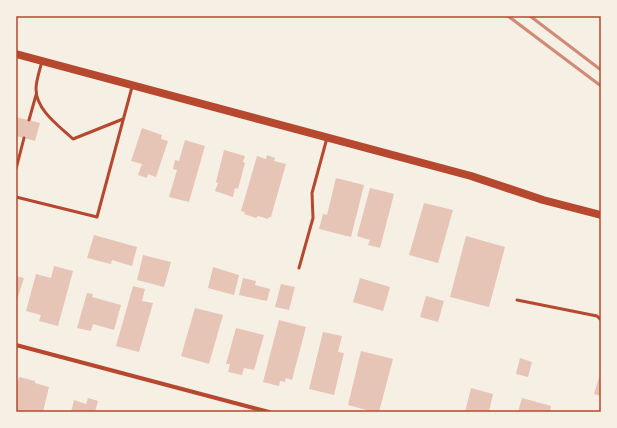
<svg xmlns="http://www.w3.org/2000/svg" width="617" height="428" font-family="Lato,sans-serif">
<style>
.building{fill:#e6c5b7}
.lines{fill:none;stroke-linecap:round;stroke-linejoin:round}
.service{stroke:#b5482f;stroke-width:3}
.minor{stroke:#b5482f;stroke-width:4}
.secondary{stroke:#b5482f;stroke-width:8}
.rail{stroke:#cf8b77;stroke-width:3}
.neatline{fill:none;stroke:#b5482f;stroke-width:1.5}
</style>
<rect width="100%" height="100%" fill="#f6efe4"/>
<!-- building -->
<path class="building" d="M 16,117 L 40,123 L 35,141 L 16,136 Z
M 142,128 L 162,135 L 161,139 L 168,141 L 156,177 L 148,174 L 147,178 L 138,175 L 142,164 L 131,161 Z
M 185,140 L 205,146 L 189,202 L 169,197 L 177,170 L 173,169 L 175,160 L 179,161 Z
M 224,150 L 245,156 L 243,162 L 245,163 L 238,189 L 235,188 L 233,197 L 215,191 L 218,183 L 216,182 Z
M 267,155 L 275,158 L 274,161 L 286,164 L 271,217 L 269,217 L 268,219 L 258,216 L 256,218 L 244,214 L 245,212 L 241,211 L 257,156 L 266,159 Z
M 336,178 L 364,185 L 351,237 L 319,229 L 323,214 L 327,215 Z
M 370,188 L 394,194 L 380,248 L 368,245 L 370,240 L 357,236 Z
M 424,203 L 453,210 L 438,263 L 409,255 Z
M 94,235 L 137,247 L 132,266 L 112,260 L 111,264 L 87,258 Z
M 466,236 L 505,247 L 489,307 L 450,297 Z
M 143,255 L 171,262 L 164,287 L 137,280 Z
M 54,266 L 73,271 L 58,326 L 39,321 L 41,315 L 26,311 L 36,274 L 51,278 Z
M 213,267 L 239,275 L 234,295 L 208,288 Z
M 16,276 L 24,278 L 16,303 Z
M 243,278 L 256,281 L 255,285 L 270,289 L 267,301 L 239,295 Z
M 360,278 L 390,287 L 383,311 L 353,302 Z
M 281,284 L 295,287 L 289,310 L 275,307 Z
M 133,286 L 145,289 L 142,301 L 153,303 L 139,352 L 116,346 Z
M 87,293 L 93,294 L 92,297 L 121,305 L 114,330 L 93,324 L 91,331 L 77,328 Z
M 426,296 L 444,301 L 438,322 L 420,317 Z
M 195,308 L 223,315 L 209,364 L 181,356 Z
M 279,320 L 306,327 L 292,380 L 286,378 L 285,382 L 280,381 L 279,386 L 263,382 Z
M 236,328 L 264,335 L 254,370 L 244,368 L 242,375 L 228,372 L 230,364 L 226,364 Z
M 323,332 L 342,336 L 338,352 L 344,353 L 334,395 L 309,389 Z
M 361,351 L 393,359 L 379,412 L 374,412 L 348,405 Z
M 520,358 L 532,362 L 528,377 L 516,374 Z
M 601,371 L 601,396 L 594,394 Z
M 19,377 L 35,381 L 35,383 L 49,387 L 43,412 L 16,412 L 16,387 Z
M 471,388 L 493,394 L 489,412 L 465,412 Z
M 88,398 L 98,401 L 95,412 L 71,412 L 74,400 L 86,404 Z
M 522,398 L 551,406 L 550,412 L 518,412 Z"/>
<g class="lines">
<!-- service -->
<path class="service" d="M 42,61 C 40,70 36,80 36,89 C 36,110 59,126 73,139 L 123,119
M 29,120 L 36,95
M 16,169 L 24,138
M 16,197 L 97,217 L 132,87
M 299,268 L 313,218 L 312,193 L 327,138
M 517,300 L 597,316 L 601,320"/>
<!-- minor -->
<path class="minor" d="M 16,345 L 269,412"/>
<!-- secondary -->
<path class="secondary" d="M 16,54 L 471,176 L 543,200 L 601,215"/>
<!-- rail -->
<path class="rail" d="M 508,16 L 601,86
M 530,16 L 601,70"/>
</g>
<!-- border -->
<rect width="617" height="428" fill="none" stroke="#f6efe4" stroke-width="34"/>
<rect x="17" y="17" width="583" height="394" class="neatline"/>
</svg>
